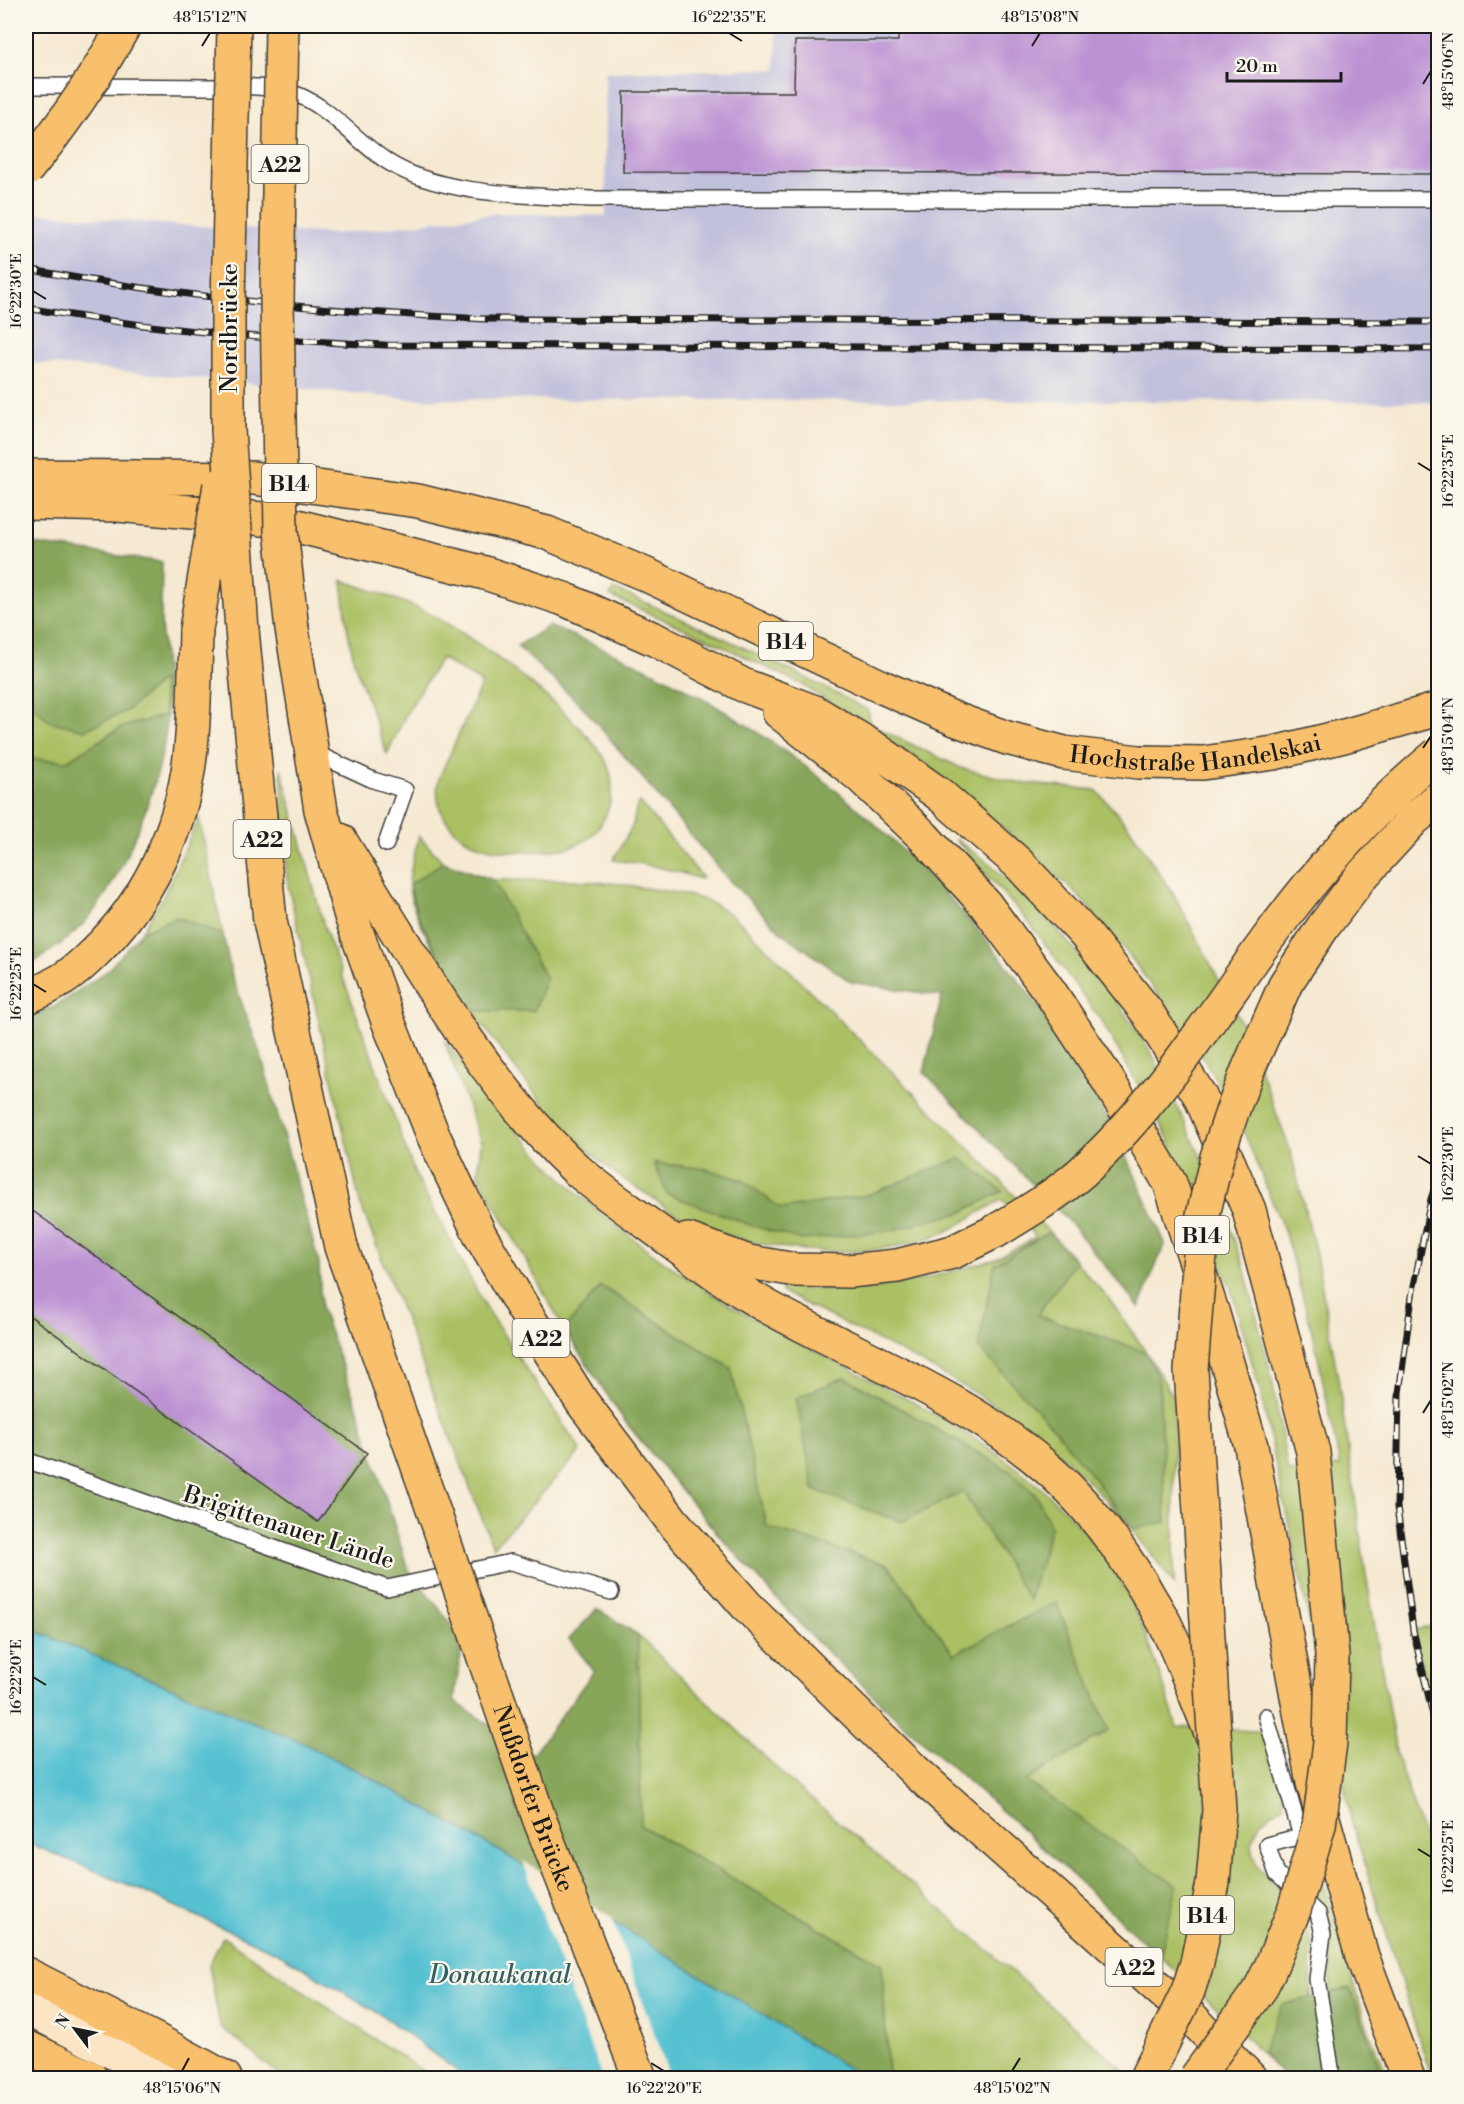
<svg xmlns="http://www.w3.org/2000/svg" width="1464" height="2104" font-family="'Libre Bodoni',serif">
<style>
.industrial{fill:#c2c1dc}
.green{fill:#aac064;stroke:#636e40;stroke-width:1.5}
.forest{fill:#87a65a;stroke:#52613b;stroke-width:1.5}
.water{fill:#56c1d1;stroke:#396e76;stroke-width:1.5}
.pier{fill:#f5e9d2}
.building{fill:#bc92d3}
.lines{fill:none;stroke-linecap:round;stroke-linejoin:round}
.lane-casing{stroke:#3d3b37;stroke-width:18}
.secondary-casing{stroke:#3d3b37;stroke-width:36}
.highway-casing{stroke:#3d3b37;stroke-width:36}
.lane{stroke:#fff;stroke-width:15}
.secondary{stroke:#fce5c4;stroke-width:33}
.highway{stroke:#f8bf6c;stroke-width:33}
.rail-casing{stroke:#1c1c1c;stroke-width:7}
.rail{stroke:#fbf7ec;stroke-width:4.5;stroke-dasharray:14;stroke-linecap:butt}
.highway-bridge-casing{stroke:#3d3b37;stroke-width:36;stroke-linecap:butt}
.highway-bridge{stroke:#f8bf6c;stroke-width:33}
.ticks{fill:none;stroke:#1c1c1c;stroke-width:2}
.labels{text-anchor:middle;stroke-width:4.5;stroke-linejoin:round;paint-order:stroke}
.shield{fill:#fbf7ec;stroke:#5f5e5a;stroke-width:1.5}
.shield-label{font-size:22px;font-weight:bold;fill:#1c1c1c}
.street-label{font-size:24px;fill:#1c1c1c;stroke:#fbf7ec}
.water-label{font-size:26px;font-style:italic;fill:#335e64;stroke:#fbf7ec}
.neatline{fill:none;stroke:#1c1c1c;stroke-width:2}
.ticks-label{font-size:15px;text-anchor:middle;fill:#1c1c1c}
</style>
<rect width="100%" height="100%" fill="#fbf7ec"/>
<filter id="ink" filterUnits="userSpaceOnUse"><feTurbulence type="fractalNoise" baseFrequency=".0167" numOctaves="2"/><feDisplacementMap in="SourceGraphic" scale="12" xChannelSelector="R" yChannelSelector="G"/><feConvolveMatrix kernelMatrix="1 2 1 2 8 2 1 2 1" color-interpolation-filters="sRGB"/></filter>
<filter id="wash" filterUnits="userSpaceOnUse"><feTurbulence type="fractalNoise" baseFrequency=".008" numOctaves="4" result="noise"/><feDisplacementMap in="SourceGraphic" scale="24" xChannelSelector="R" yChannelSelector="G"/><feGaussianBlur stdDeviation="1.35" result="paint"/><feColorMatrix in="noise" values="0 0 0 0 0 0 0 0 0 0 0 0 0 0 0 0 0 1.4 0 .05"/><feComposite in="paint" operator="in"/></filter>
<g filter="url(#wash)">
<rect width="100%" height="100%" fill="#f5e9d2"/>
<!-- industrial -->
<path class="industrial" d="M 777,26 L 1438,26 L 1438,402 L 409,399 L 26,362 L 26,212 L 175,225 L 336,234 L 499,213 L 606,216 L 605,72 L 776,69 Z"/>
<!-- green -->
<path class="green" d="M 342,580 C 372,591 403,600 432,615 C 474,637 598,727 610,772 C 615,793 609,816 595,832 C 580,849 558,850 537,851 C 523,852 509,852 496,850 C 460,844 430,816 439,778 L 482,683 L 441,658 L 407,712 L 387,754 L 355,665 L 348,633 Z
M 614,589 C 700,626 785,666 868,710 L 871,725 L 961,768 L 1021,783 L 1096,790 L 1129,827 L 1177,900 L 1246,1032 L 1290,1150 L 1315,1249 L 1338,1378 L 1366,1575 L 1397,1758 L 1427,1846 L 1438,1869 L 1438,2078 L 1433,2078 L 1426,2061 L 1352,1823 L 1261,1394 L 1231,1289 L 1167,1136 L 1101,1020 L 1031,925 L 955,839 L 989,863 L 1055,927 L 1111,993 L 1151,1052 L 1208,1171 L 1243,1263 L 1271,1374 L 1288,1472 L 1340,1466 L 1315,1342 L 1285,1233 L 1241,1125 L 1203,1057 L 1129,955 L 1074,891 L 993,819 L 925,764 L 803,685 L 708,639 L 610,596 Z
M 26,658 L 29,659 L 32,705 L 126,711 L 163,679 L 165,716 L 120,728 L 67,761 L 32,759 L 26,765 Z
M 281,768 L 324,926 L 415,1174 L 487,1310 L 581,1451 L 493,1547 L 360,1203 L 287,881 Z
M 640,802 L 702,877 L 700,879 C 671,869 644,863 613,860 L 633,825 L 637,805 Z
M 199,818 L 223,935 L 176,917 L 141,932 L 162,899 Z
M 419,836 L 443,862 L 493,880 L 573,880 L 620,884 L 683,894 L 705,900 L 724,910 L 741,923 L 790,971 L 982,1161 L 1049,1232 L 1109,1299 L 1146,1352 L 1174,1398 L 1174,1584 C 1134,1530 1092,1479 1039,1437 C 966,1379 866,1336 782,1292 L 782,1286 L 828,1290 L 873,1288 L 921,1280 L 996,1259 L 1036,1237 L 1002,1200 C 980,1210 960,1227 938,1235 C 859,1263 753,1254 678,1215 C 668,1210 658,1201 648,1195 C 636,1187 622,1179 611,1170 C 563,1133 526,1083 490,1035 C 467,1003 410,923 409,885 C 409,871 416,850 419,836 Z
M 444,1040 C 486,1095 530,1150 581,1196 C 617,1228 657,1258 697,1284 C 837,1377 1015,1422 1113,1569 C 1142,1614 1161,1676 1177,1727 L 1272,1732 L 1284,1805 L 1260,1822 L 1251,1843 L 1257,1865 L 1306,1921 L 1312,1943 L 1311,2002 L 1331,2000 L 1330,1925 L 1312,1896 L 1320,1872 L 1364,2018 L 1387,2078 L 1286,2078 L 1215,2007 L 1026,1832 L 904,1725 L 811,1636 L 712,1527 L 624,1420 L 564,1329 L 478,1174 L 481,1142 Z
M 1438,1625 L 1438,1736 L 1413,1630 Z
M 638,1635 L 790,1781 L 934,1903 L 1133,2078 L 888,2078 L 882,1964 L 641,1826 L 625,1639 L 638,1652 Z
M 223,1937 L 433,2078 L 283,2078 L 220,2026 L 209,1965 Z"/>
<!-- forest -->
<path class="forest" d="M 26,543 L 162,562 C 162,586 160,611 162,635 C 164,662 169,691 167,718 C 164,776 124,879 84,923 C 67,941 46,955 26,967 L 26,765 L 32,759 L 67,761 L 120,728 L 165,715 L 162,680 L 126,711 L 85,730 L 49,721 L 32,705 L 29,660 L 26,658 Z
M 549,626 C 591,643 633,660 673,682 C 798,748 902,838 992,947 C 1022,984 1052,1022 1077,1064 C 1112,1120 1138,1182 1165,1243 L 1139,1307 L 1071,1224 L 924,1072 L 942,996 L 851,982 L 782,933 L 725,876 L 583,707 L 517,646 Z
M 443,862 L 493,880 L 546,979 L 534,1011 L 473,1011 L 444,967 L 417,914 L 409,885 Z
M 176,917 L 223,935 L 232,976 L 262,1059 L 319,1263 L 321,1308 L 359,1412 L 408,1569 L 463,1639 L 454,1701 L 533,1754 L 594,1671 L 569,1639 L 597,1609 L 638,1635 L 641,1826 L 882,1964 L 888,2078 L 864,2078 L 506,1855 L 373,1779 L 305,1744 L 26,1627 L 26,1016 L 54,1007 L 107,971 L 141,932 Z
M 960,1158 L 1003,1191 L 960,1213 L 889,1231 L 802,1240 L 753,1226 L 667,1194 L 654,1163 L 707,1169 L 743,1180 L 781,1209 L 868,1195 Z
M 1049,1232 L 1076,1261 L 1037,1315 L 1146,1352 L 1159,1382 L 1166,1522 L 1133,1529 L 1054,1428 L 978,1347 L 995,1264 Z
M 601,1286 L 731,1368 L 767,1527 L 888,1565 L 954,1654 L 1056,1602 L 1109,1730 L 1026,1781 L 1177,1886 L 1160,1957 L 1026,1832 L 904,1725 L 811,1636 L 712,1527 L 624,1420 L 564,1329 Z
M 845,1377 L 1010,1471 L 1036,1495 L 1051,1526 L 1029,1600 L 963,1492 L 901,1522 L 814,1490 L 796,1398 Z
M 1350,1988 L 1383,2078 L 1286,2078 L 1262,2052 L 1282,2005 Z"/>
<!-- water -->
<path class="water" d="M 26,1627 L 305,1744 L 373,1779 L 506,1855 L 864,2078 L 466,2078 L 379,2013 L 280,1954 L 131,1886 L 26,1842 Z"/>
<!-- pier -->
<path class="pier" d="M 523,1861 L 612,1918 L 670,2078 L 602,2078 Z"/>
<g id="blocks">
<!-- building -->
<path class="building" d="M 898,26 L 1438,26 L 1438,174 L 623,172 L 624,92 L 794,92 L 795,41 L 898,41 Z
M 26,1206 L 367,1453 L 318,1522 L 26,1313 Z"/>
</g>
</g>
<g filter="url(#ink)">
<use href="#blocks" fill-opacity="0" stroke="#3d3b37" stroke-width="1.5"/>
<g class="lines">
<defs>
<path id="lane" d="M 26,86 C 85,86 144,86 203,87 C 232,87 264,84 293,93 C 330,106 355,141 388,162 C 441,196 529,195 591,199 L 1438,199
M 313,752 L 373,780 L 405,790 L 386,844
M 26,1460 L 387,1588 L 511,1562 L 611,1592
M 1266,1716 L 1301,1836 L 1267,1845 L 1277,1874 L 1318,1913 L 1323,1934 L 1317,1979 L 1331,2068
M 26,2077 L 29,2078"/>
<path id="secondary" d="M 26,2010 L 43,2016 L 163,2078"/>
<g id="highway">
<path id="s1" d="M 26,476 L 253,478 L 418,501 L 547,533 L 647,575 L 880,686 L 955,719 L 1007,738 L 1064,753 L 1139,762 L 1203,763 L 1274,753 L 1344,736 L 1438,709"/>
<path d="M 26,503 L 118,505 L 273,520 L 485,573 L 564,599 L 656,640 L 743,685 L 815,712 L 874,748 L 939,794 L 1018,863 L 1085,934 L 1147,1012 L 1200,1096 L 1249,1210 L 1313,1452"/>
<path d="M 292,629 L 321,810 L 351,916 L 388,1021 L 433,1135 L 480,1235 L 530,1320 L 582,1402 L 673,1522 L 746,1605 L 915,1771 L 1191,2017 L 1250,2078"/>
<path d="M 242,630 L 270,921 L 341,1247 L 435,1515"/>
<path d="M 779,712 L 860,776 L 923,836 L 985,904 L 1050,992 L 1106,1077 L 1170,1183 L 1213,1314 L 1251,1446 L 1313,1783 L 1362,1956 L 1408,2078"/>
<path d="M 340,840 C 409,950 481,1080 576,1169 C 599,1189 624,1206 648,1224 C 688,1253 726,1284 770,1308 C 863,1359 968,1398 1048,1469 C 1087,1503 1118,1545 1145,1589 C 1152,1602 1161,1615 1167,1628 C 1184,1663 1197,1700 1212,1735"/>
<path d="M 26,998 C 35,993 45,990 54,984 C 69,977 82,965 94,953 C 147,902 181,831 190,757 C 195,715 195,672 196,630"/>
<path d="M 688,1240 L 749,1262 L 796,1270 L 849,1271 L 897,1266 L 953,1252 L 996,1231"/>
<path d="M 26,1974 L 156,2040 L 225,2078"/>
<path d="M 26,2047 L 91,2078"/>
</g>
</defs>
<!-- lane casing -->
<use href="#lane" class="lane-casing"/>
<!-- secondary casing -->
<use href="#secondary" class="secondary-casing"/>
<!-- highway casing -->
<use href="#highway" class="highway-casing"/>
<!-- lane -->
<use href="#lane" class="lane"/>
<!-- secondary -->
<use href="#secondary" class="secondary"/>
<!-- highway -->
<use href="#highway" class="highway"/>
<defs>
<path id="rail" d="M 26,269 C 178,297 331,312 485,319 L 1438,322
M 26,308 C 145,328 264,340 385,345 L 1438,349
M 1438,1178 L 1431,1199 L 1412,1296 L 1399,1393 L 1397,1507 L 1413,1630 L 1438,1736"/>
</defs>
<!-- rail casing -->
<use href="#rail" class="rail-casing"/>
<!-- rail -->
<use href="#rail" class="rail"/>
<defs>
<g id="highway-bridge">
<path d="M 234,26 L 228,304 L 228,430 L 242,630"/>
<path d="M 282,26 L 277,302 L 281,531 L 292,629"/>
<path d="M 26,170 C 63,125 96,77 124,26"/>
<path d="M 196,630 L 220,485"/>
<path d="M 996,1231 C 1026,1213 1056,1195 1082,1172 C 1156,1105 1208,1021 1266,941 C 1316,872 1373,808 1438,754"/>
<path id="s2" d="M 435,1515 L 539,1818 L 640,2078"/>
<path d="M 1146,2078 L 1188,1991 L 1197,1963 L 1213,1883 L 1219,1810 L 1191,1370 L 1203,1215 L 1217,1157 L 1232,1112 L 1247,1072 L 1286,983 L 1323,927 L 1360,878 L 1413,820 L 1438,799"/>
<path d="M 1196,2078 L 1260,1989 L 1270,1969 L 1294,1910 L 1319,1825 L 1330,1743 L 1332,1655 L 1313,1452"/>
</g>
</defs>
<!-- highway-bridge casing -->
<use href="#highway-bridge" class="highway-bridge-casing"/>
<!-- highway-bridge -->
<use href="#highway-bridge" class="highway-bridge"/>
</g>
</g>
<!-- ticks -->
<path class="ticks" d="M 729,33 L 742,41M 202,46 L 210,33M 1032,46 L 1040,33M 1423,84 L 1431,71M 33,291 L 46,299M 1418,463 L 1431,471M 1423,748 L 1431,736M 33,984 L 46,992M 1418,1156 L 1431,1164M 1423,1413 L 1431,1400M 33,1677 L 46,1685M 1418,1849 L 1431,1857M 651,2063 L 664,2071M 182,2071 L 189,2058M 1012,2071 L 1020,2058"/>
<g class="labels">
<!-- shield labels -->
<g class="shield">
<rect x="251.5" y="145" width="57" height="38" rx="4.5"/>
<rect x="262" y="464" width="54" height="38" rx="4.5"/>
<rect x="759" y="622" width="54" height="38" rx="4.5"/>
<rect x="233.5" y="820" width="57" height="38" rx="4.5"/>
<rect x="1175" y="1216" width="54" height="38" rx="4.5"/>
<rect x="512.5" y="1319" width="57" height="38" rx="4.5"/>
<rect x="1180" y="1896" width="54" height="38" rx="4.5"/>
<rect x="1105.5" y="1948" width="57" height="38" rx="4.5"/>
</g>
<g class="shield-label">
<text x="280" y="172">A22</text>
<text x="289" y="491">B14</text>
<text x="786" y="649">B14</text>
<text x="262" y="847">A22</text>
<text x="1202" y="1243">B14</text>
<text x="541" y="1346">A22</text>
<text x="1207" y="1923">B14</text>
<text x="1134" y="1975">A22</text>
</g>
<!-- street labels -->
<g class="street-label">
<text transform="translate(229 328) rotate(-90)" y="8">Nordbrücke</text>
<text dy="8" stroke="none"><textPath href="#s1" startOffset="1222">Hochstraße Handelskai</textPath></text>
<text transform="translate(289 1527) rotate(18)" y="8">Brigittenauer Lände</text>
<text dy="8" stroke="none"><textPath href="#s2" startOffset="300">Nußdorfer Brücke</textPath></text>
</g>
<!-- water labels -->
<g class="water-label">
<text x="500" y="1983">Donaukanal</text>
</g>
</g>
<!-- margin -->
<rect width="1464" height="2104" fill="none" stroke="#fbf7ec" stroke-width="66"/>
<!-- north arrow -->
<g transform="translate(75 2029) rotate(302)" stroke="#fbf7ec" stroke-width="4.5" paint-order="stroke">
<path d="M0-4.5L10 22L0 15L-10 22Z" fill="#1c1c1c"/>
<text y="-9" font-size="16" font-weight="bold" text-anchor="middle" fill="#1c1c1c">N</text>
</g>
<!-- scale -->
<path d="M1227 72v9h114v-9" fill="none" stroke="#1c1c1c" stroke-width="3"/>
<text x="1236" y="72" font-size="18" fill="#1c1c1c" stroke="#fbf7ec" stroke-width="4.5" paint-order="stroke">20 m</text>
<rect x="33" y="33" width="1398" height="2038" class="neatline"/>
<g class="ticks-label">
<text x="210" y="22">48°15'12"N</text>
<text x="729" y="22">16°22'35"E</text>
<text x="1040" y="22">48°15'08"N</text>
<text transform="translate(1448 71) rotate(-90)" y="5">48°15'06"N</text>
<text transform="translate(16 291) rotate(-90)" y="5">16°22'30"E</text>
<text transform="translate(1448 471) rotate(-90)" y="5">16°22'35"E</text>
<text transform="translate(1448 736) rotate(-90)" y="5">48°15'04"N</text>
<text transform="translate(16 984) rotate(-90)" y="5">16°22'25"E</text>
<text transform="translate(1448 1164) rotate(-90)" y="5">16°22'30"E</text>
<text transform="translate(1448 1400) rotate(-90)" y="5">48°15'02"N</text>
<text transform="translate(16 1677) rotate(-90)" y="5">16°22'20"E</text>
<text transform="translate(1448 1857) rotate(-90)" y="5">16°22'25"E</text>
<text x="182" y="2093">48°15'06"N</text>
<text x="664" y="2093">16°22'20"E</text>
<text x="1012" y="2093">48°15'02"N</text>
</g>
</svg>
